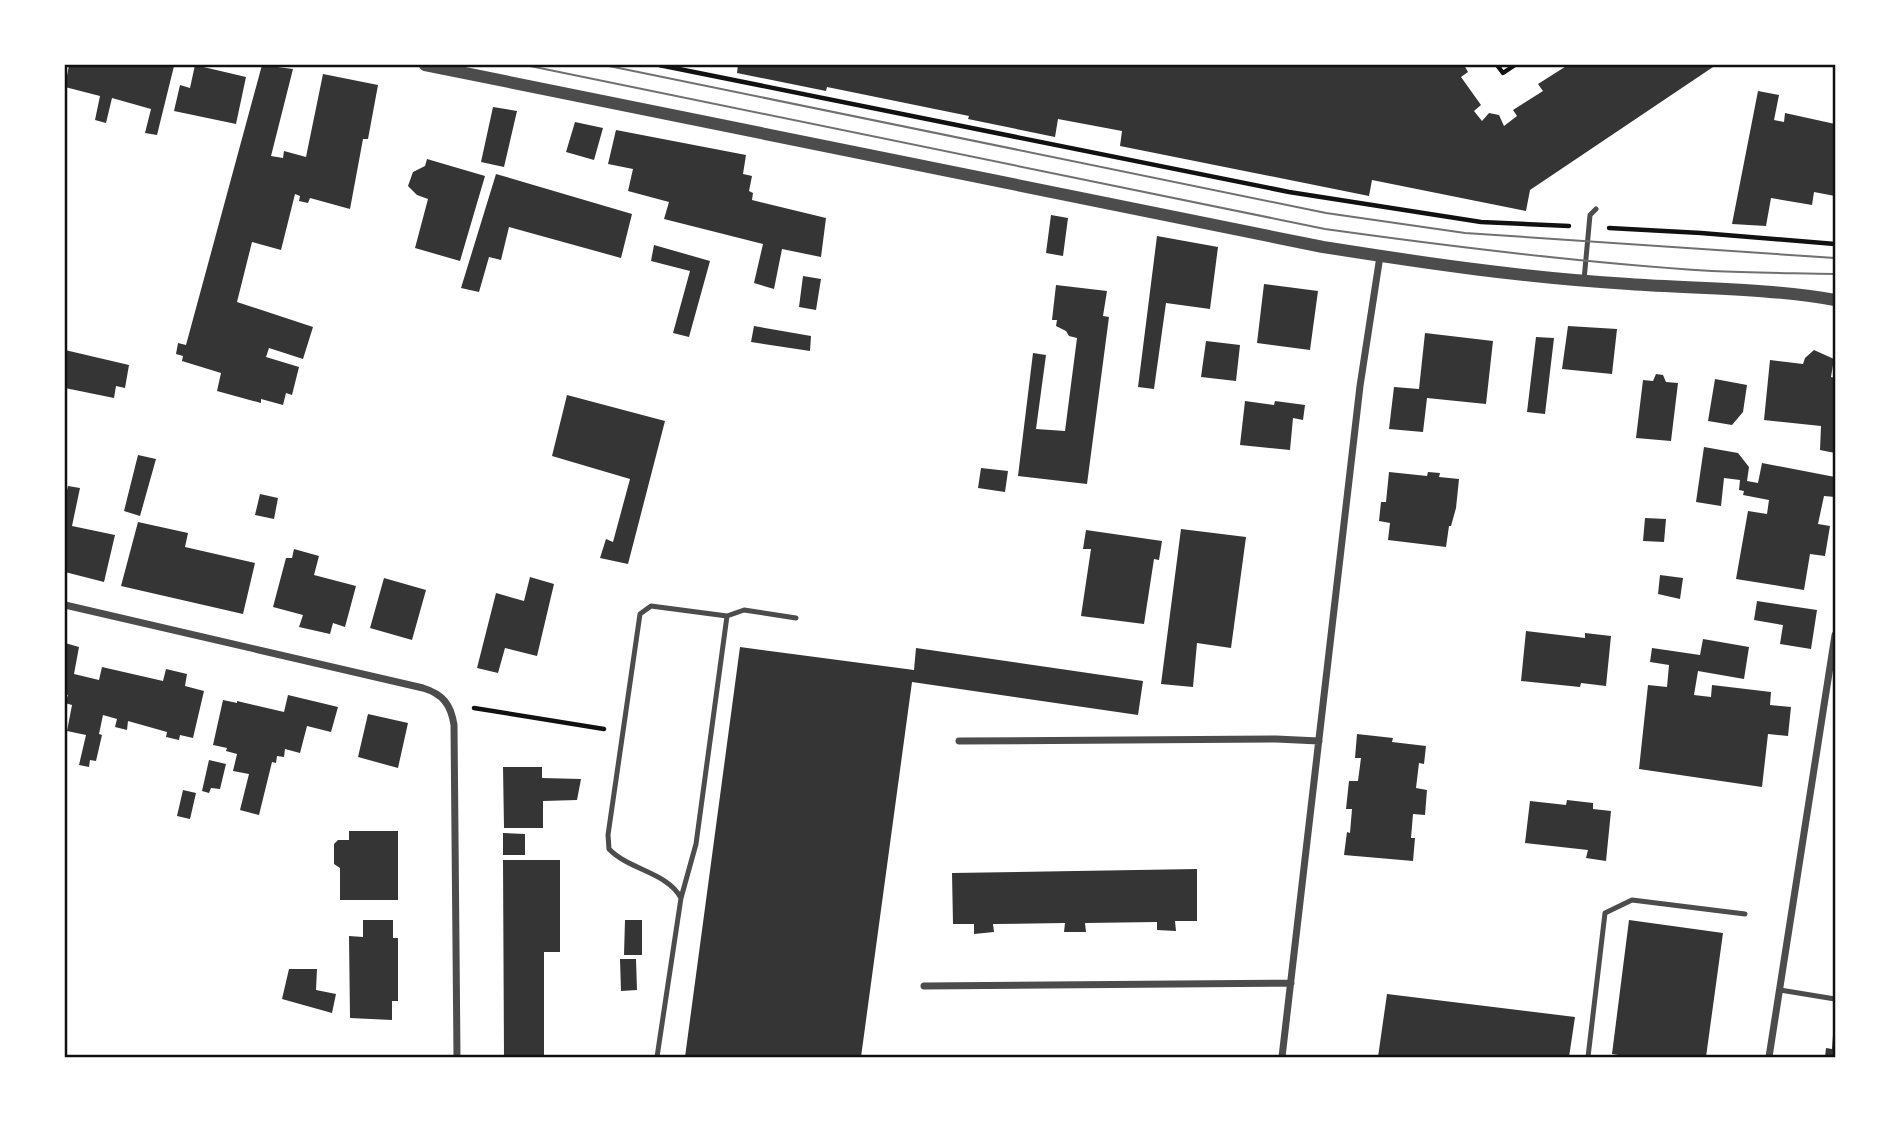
<svg xmlns="http://www.w3.org/2000/svg" width="1900" height="1122" font-family="'Space Grotesk',sans-serif">
<style>
.building{fill:#353535}
.lines{fill:none;stroke-linecap:round;stroke-linejoin:round}
.path{stroke:#111;stroke-width:4.5}
.service{stroke:#4c4c4c;stroke-width:5}
.minor{stroke:#4c4c4c;stroke-width:7}
.tertiary{stroke:#4c4c4c;stroke-width:12}
.tram{stroke:#707070;stroke-width:2}
.neatline{fill:none;stroke:#111;stroke-width:2.5}
</style>
<rect width="100%" height="100%" fill="#fff"/>
<!-- building -->
<path class="building" d="M 69,65 L 174,66 L 157,135 L 145,133 L 151,109 L 112,98 L 106,123 L 95,120 L 100,96 L 65,87 Z
M 195,65 L 246,77 L 236,124 L 174,111 L 180,85 L 190,88 Z
M 262,65 L 293,69 L 271,156 L 283,158 L 284,151 L 306,157 L 323,74 L 378,85 L 368,139 L 363,139 L 350,209 L 310,198 L 308,203 L 299,201 L 300,196 L 295,194 L 281,250 L 252,242 L 237,302 L 313,327 L 303,359 L 269,348 L 266,357 L 299,367 L 292,395 L 286,393 L 283,405 L 261,399 L 261,403 L 217,391 L 221,373 L 182,361 L 183,356 L 176,354 L 178,343 L 186,345 Z
M 738,65 L 1464,65 L 1468,72 L 1461,77 L 1481,105 L 1474,111 L 1482,121 L 1489,113 L 1499,115 L 1504,126 L 1517,116 L 1513,110 L 1543,91 L 1538,84 L 1568,65 L 1716,65 L 1530,190 L 1526,211 L 1372,180 L 1369,196 L 1120,146 L 1122,131 L 1058,119 L 1055,137 L 968,119 L 969,116 L 827,87 L 826,91 L 737,73 Z
M 1758,91 L 1779,95 L 1774,120 L 1784,122 L 1785,113 L 1835,124 L 1835,196 L 1814,192 L 1812,205 L 1771,198 L 1766,226 L 1732,224 Z
M 493,107 L 517,111 L 504,167 L 481,162 Z
M 575,122 L 603,128 L 594,160 L 566,152 Z
M 616,130 L 746,155 L 743,174 L 752,176 L 749,191 L 753,193 L 752,200 L 826,218 L 821,257 L 782,249 L 774,289 L 754,283 L 763,244 L 664,219 L 669,202 L 628,191 L 633,169 L 608,164 Z
M 427,159 L 485,176 L 460,261 L 415,248 L 428,199 L 417,195 L 408,186 L 413,172 L 425,166 Z
M 496,174 L 632,214 L 621,258 L 509,227 L 501,260 L 489,257 L 479,292 L 461,288 Z
M 1051,215 L 1068,218 L 1063,256 L 1046,253 Z
M 1157,236 L 1218,247 L 1210,309 L 1166,303 L 1154,389 L 1138,387 Z
M 654,245 L 710,261 L 689,337 L 673,333 L 690,271 L 651,261 Z
M 803,276 L 821,279 L 816,310 L 799,307 Z
M 1264,284 L 1318,291 L 1310,350 L 1257,343 Z
M 1056,285 L 1107,291 L 1103,316 L 1109,317 L 1087,484 L 1018,476 L 1033,353 L 1046,355 L 1036,429 L 1065,431 L 1077,338 L 1069,336 L 1066,331 L 1056,326 L 1057,320 L 1052,320 Z
M 754,326 L 811,336 L 810,351 L 751,342 Z
M 1568,326 L 1617,329 L 1612,374 L 1562,369 Z
M 1425,333 L 1493,341 L 1486,404 L 1427,398 L 1423,432 L 1389,429 L 1394,387 L 1419,389 Z
M 1536,337 L 1554,338 L 1545,414 L 1527,412 Z
M 1206,341 L 1240,345 L 1236,381 L 1201,377 Z
M 65,350 L 129,365 L 125,388 L 116,386 L 114,398 L 65,388 Z
M 1814,350 L 1834,359 L 1831,377 L 1835,378 L 1835,453 L 1820,450 L 1821,426 L 1764,420 L 1770,360 L 1803,364 L 1805,358 Z
M 1656,374 L 1663,375 L 1666,382 L 1678,383 L 1671,441 L 1636,438 L 1643,380 L 1653,381 Z
M 1715,379 L 1747,385 L 1743,412 L 1732,425 L 1708,421 Z
M 567,395 L 665,421 L 628,564 L 600,558 L 606,539 L 613,542 L 630,479 L 552,456 Z
M 1245,401 L 1274,405 L 1275,401 L 1305,405 L 1303,420 L 1293,418 L 1290,450 L 1240,445 Z
M 1704,447 L 1738,453 L 1749,467 L 1747,481 L 1758,483 L 1762,463 L 1835,477 L 1835,497 L 1824,496 L 1818,524 L 1830,526 L 1825,556 L 1810,554 L 1804,590 L 1736,579 L 1748,511 L 1767,514 L 1769,500 L 1743,495 L 1744,491 L 1739,490 L 1740,480 L 1724,478 L 1721,506 L 1696,502 Z
M 138,455 L 156,459 L 140,516 L 124,511 Z
M 981,468 L 1008,471 L 1005,492 L 978,488 Z
M 1389,472 L 1427,476 L 1428,472 L 1440,473 L 1439,477 L 1459,479 L 1456,508 L 1451,526 L 1449,526 L 1446,547 L 1388,540 L 1390,523 L 1379,521 L 1381,502 L 1386,502 Z
M 68,486 L 80,488 L 72,526 L 115,535 L 104,582 L 65,572 L 65,499 Z
M 260,494 L 278,498 L 274,519 L 255,515 Z
M 1645,518 L 1666,519 L 1664,542 L 1643,541 Z
M 138,522 L 188,533 L 185,547 L 255,563 L 243,614 L 121,586 Z
M 1181,529 L 1246,537 L 1231,648 L 1197,643 L 1193,687 L 1161,684 Z
M 1086,530 L 1162,541 L 1159,560 L 1154,559 L 1144,624 L 1081,616 L 1091,549 L 1083,549 Z
M 294,549 L 319,556 L 314,575 L 356,586 L 345,627 L 333,623 L 330,634 L 299,627 L 303,615 L 273,607 L 286,558 L 292,558 Z
M 1660,575 L 1683,578 L 1680,599 L 1658,594 Z
M 530,577 L 554,584 L 537,656 L 505,648 L 498,673 L 477,668 L 496,593 L 524,601 Z
M 384,578 L 426,590 L 412,640 L 370,628 Z
M 1757,601 L 1817,610 L 1811,649 L 1780,644 L 1783,625 L 1754,620 Z
M 1526,631 L 1585,638 L 1585,633 L 1611,636 L 1606,686 L 1581,683 L 1580,687 L 1521,681 Z
M 1703,639 L 1749,647 L 1744,679 L 1698,671 L 1694,695 L 1711,697 L 1712,685 L 1771,692 L 1770,705 L 1791,707 L 1788,736 L 1768,734 L 1762,787 L 1639,769 L 1648,685 L 1667,687 L 1669,665 L 1650,662 L 1652,648 L 1700,655 Z
M 65,643 L 79,647 L 74,674 L 99,680 L 102,667 L 163,681 L 166,669 L 187,674 L 185,686 L 204,691 L 193,738 L 180,735 L 179,740 L 166,737 L 167,732 L 128,721 L 127,730 L 115,727 L 117,719 L 103,715 L 99,734 L 102,735 L 96,761 L 90,760 L 89,767 L 79,765 L 86,735 L 67,731 L 72,705 L 65,703 L 68,695 L 65,694 Z
M 740,647 L 914,670 L 916,648 L 1143,681 L 1138,715 L 912,682 L 861,1057 L 685,1057 Z
M 288,695 L 338,707 L 331,732 L 307,726 L 300,753 L 285,749 L 284,757 L 277,756 L 276,763 L 272,762 L 259,815 L 240,810 L 249,774 L 233,771 L 237,754 L 226,751 L 227,748 L 213,745 L 223,700 L 237,703 L 237,701 L 284,712 Z
M 368,714 L 408,723 L 398,768 L 358,757 Z
M 1357,734 L 1393,738 L 1392,742 L 1426,746 L 1424,764 L 1419,763 L 1416,788 L 1427,790 L 1425,815 L 1413,814 L 1411,838 L 1415,838 L 1413,861 L 1344,855 L 1347,832 L 1350,833 L 1352,809 L 1346,809 L 1349,781 L 1358,781 L 1361,758 L 1355,758 Z
M 209,760 L 226,764 L 220,789 L 211,788 L 209,793 L 202,791 Z
M 503,767 L 542,767 L 542,778 L 581,779 L 577,800 L 543,801 L 543,828 L 504,828 Z
M 183,790 L 196,793 L 190,819 L 177,816 Z
M 1567,800 L 1593,803 L 1593,809 L 1611,811 L 1606,861 L 1586,858 L 1588,850 L 1525,843 L 1530,801 L 1566,805 Z
M 349,831 L 398,831 L 398,900 L 340,900 L 340,868 L 334,864 L 334,844 L 338,840 L 349,840 Z
M 503,833 L 525,834 L 525,855 L 503,855 Z
M 503,860 L 560,860 L 560,952 L 544,952 L 544,1057 L 504,1057 Z
M 1197,869 L 1197,921 L 1175,921 L 1176,931 L 1157,930 L 1157,922 L 1085,923 L 1086,932 L 1064,932 L 1065,923 L 993,924 L 994,932 L 974,934 L 974,924 L 953,924 L 952,873 Z
M 363,920 L 393,920 L 393,938 L 398,938 L 398,1001 L 392,1001 L 392,1020 L 350,1018 L 349,936 L 363,937 Z
M 625,920 L 642,920 L 642,955 L 624,955 Z
M 1629,920 L 1723,933 L 1706,1057 L 1631,1057 L 1612,1054 Z
M 620,959 L 636,959 L 637,990 L 621,991 Z
M 289,969 L 317,969 L 316,990 L 336,994 L 332,1013 L 282,999 Z
M 1387,994 L 1575,1017 L 1569,1057 L 1378,1057 Z
M 1833,1035 L 1835,1035 L 1835,1057 L 1825,1057 L 1826,1048 L 1832,1049 Z"/>
<g class="lines">
<!-- path -->
<path class="path" d="M 659,65 L 1289,192 L 1481,222 L 1569,226
M 1497,65 L 1503,73 L 1515,65
M 1609,228 L 1701,233 L 1835,244
M 474,708 L 604,729"/>
<!-- service -->
<path class="service" d="M 1584,280 L 1590,215 L 1596,209
M 681,898 C 667,872 629,870 609,849 L 608,835 L 640,614 L 651,606 L 727,616 L 744,610 L 796,618
M 1780,990 L 1835,999
M 657,1057 L 681,898 L 696,844 L 727,616
M 1588,1057 L 1605,913 L 1632,900 L 1745,914"/>
<!-- minor -->
<path class="minor" d="M 65,605 L 423,688 C 443,694 451,705 454,725 L 457,1057
M 959,741 L 1276,739 L 1319,741
M 924,986 L 1291,983
M 1282,1057 L 1360,386 L 1380,256
M 1769,1057 L 1835,635"/>
<!-- tertiary -->
<path class="tertiary" d="M 425,65 L 1323,247 C 1424,263 1526,278 1629,284 C 1698,289 1767,288 1835,300"/>
<!-- tram -->
<path class="tram" d="M 525,65 L 1325,229 C 1454,247 1582,263 1712,271 C 1753,273 1794,273 1835,274
M 604,65 L 1326,213 L 1465,233 L 1835,258"/>
</g>
<!-- border -->
<rect width="1900" height="1122" fill="none" stroke="#ffffff" stroke-width="133"/>
<rect x="66" y="66" width="1768" height="990" class="neatline"/>
</svg>
